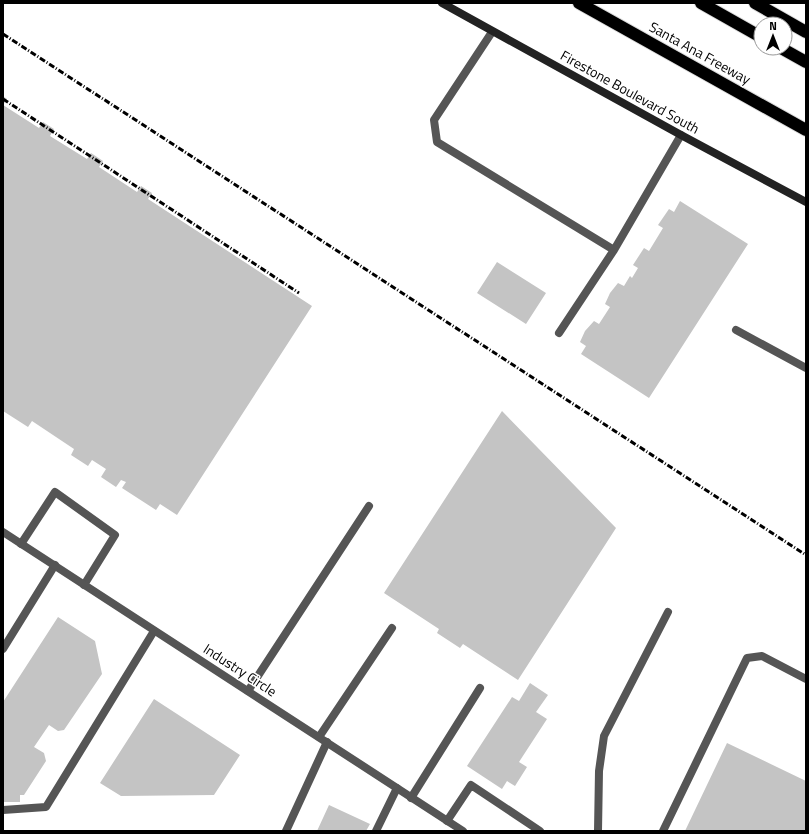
<svg xmlns="http://www.w3.org/2000/svg" width="809" height="834" font-family="'Titillium Web',sans-serif">
<style>
.building{fill:#c4c4c4}
.lines{fill:none;stroke-linecap:round;stroke-linejoin:round}
.highway-casing{stroke:#dbdbdb;stroke-width:14}
.lane{stroke:#555;stroke-width:8}
.street{stroke:#555;stroke-width:8}
.secondary{stroke:#222;stroke-width:8}
.highway{stroke:#000;stroke-width:12}
.rail{stroke:#000;stroke-width:3;stroke-dasharray:6 2 1 2;stroke-linecap:butt}
.labels{text-anchor:middle;stroke-width:3;stroke-linejoin:round;paint-order:stroke}
.street-label{font-size:14px;fill:#000;stroke:#fff}
</style>
<rect width="100%" height="100%" fill="#fff"/>
<!-- building -->
<path class="building" d="M 3,96 L 7,99 L 3,105 L 39,128 L 43,122 L 54,129 L 50,136 L 87,159 L 91,153 L 103,161 L 99,167 L 137,192 L 141,186 L 152,193 L 148,199 L 312,306 L 177,515 L 160,504 L 156,510 L 122,488 L 126,482 L 121,480 L 116,487 L 101,477 L 106,469 L 92,460 L 88,466 L 71,455 L 74,449 L 32,421 L 28,427 L 3,411 Z
M 680,201 L 748,244 L 649,398 L 581,354 L 586,346 L 580,342 L 585,331 L 594,321 L 599,324 L 610,307 L 605,304 L 610,293 L 618,283 L 624,286 L 630,276 L 632,278 L 638,268 L 633,265 L 644,248 L 649,251 L 663,228 L 658,225 L 669,209 L 674,212 Z
M 497,262 L 546,293 L 526,324 L 477,293 Z
M 502,411 L 616,528 L 518,680 L 463,644 L 460,648 L 437,633 L 439,629 L 384,593 Z
M 58,617 L 95,641 L 102,674 L 64,730 L 58,731 L 49,725 L 34,747 L 44,753 L 46,761 L 24,795 L 20,795 L 20,802 L 3,802 L 3,702 Z
M 530,683 L 548,695 L 536,712 L 547,719 L 519,762 L 527,767 L 515,786 L 507,781 L 502,789 L 467,766 L 512,697 L 519,701 Z
M 154,699 L 240,755 L 214,795 L 121,796 L 100,783 Z
M 727,743 L 806,781 L 806,831 L 685,831 Z
M 329,805 L 370,824 L 366,831 L 317,831 Z"/>
<g class="lines">
<defs>
<path id="highway" d="M 579,3 L 806,130
M 701,3 L 761,37
M 755,3 L 806,32
M 781,48 L 806,62"/>
</defs>
<!-- highway casing -->
<use href="#highway" class="highway-casing"/>
<!-- lane -->
<path class="lane" d="M 492,32 L 434,120 L 437,142 L 614,250
M 736,330 L 806,368
M 559,333 L 614,250 L 681,135
M 21,544 L 55,492 L 115,535 L 84,585
M 3,649 L 55,565
M 248,691 L 369,506
M 319,737 L 392,628
M 411,798 L 480,688
M 3,810 L 46,807 L 154,631
M 447,821 L 471,785 L 540,831
M 286,831 L 327,742
M 376,831 L 397,788
M 598,831 L 599,771 L 604,736 L 668,612
M 663,831 L 747,658 L 762,656 L 806,679"/>
<!-- street -->
<path class="street" d="M 3,532 L 463,831"/>
<!-- secondary -->
<path class="secondary" d="M 442,3 L 681,135 L 806,202"/>
<!-- highway -->
<use href="#highway" class="highway"/>
<!-- rail -->
<path class="rail" d="M 3,34 L 806,555
M 3,99 L 299,293"/>
</g>
<g class="labels">
<!-- street labels -->
<g class="street-label">
<text transform="translate(700 53) rotate(29)" y="5">Santa Ana Freeway</text>
<text transform="translate(630 92) rotate(29)" y="5">Firestone Boulevard South</text>
<text transform="translate(240 670) rotate(33)" y="5">Industry Circle</text>
</g>
</g>
<!-- border -->
<rect width="809" height="834" fill="none" stroke="#000000" stroke-width="8"/>
<!-- north arrow -->
<g transform="translate(773 36)"><circle r="19" fill="#ffffff" stroke="#999999"/>
<path d="M0-3L7 15L0 10L-7 15Z" fill="#000000"/>
<text y="-6" font-size="11" font-weight="bold" text-anchor="middle" fill="#000000">N</text>
</g>
</svg>
